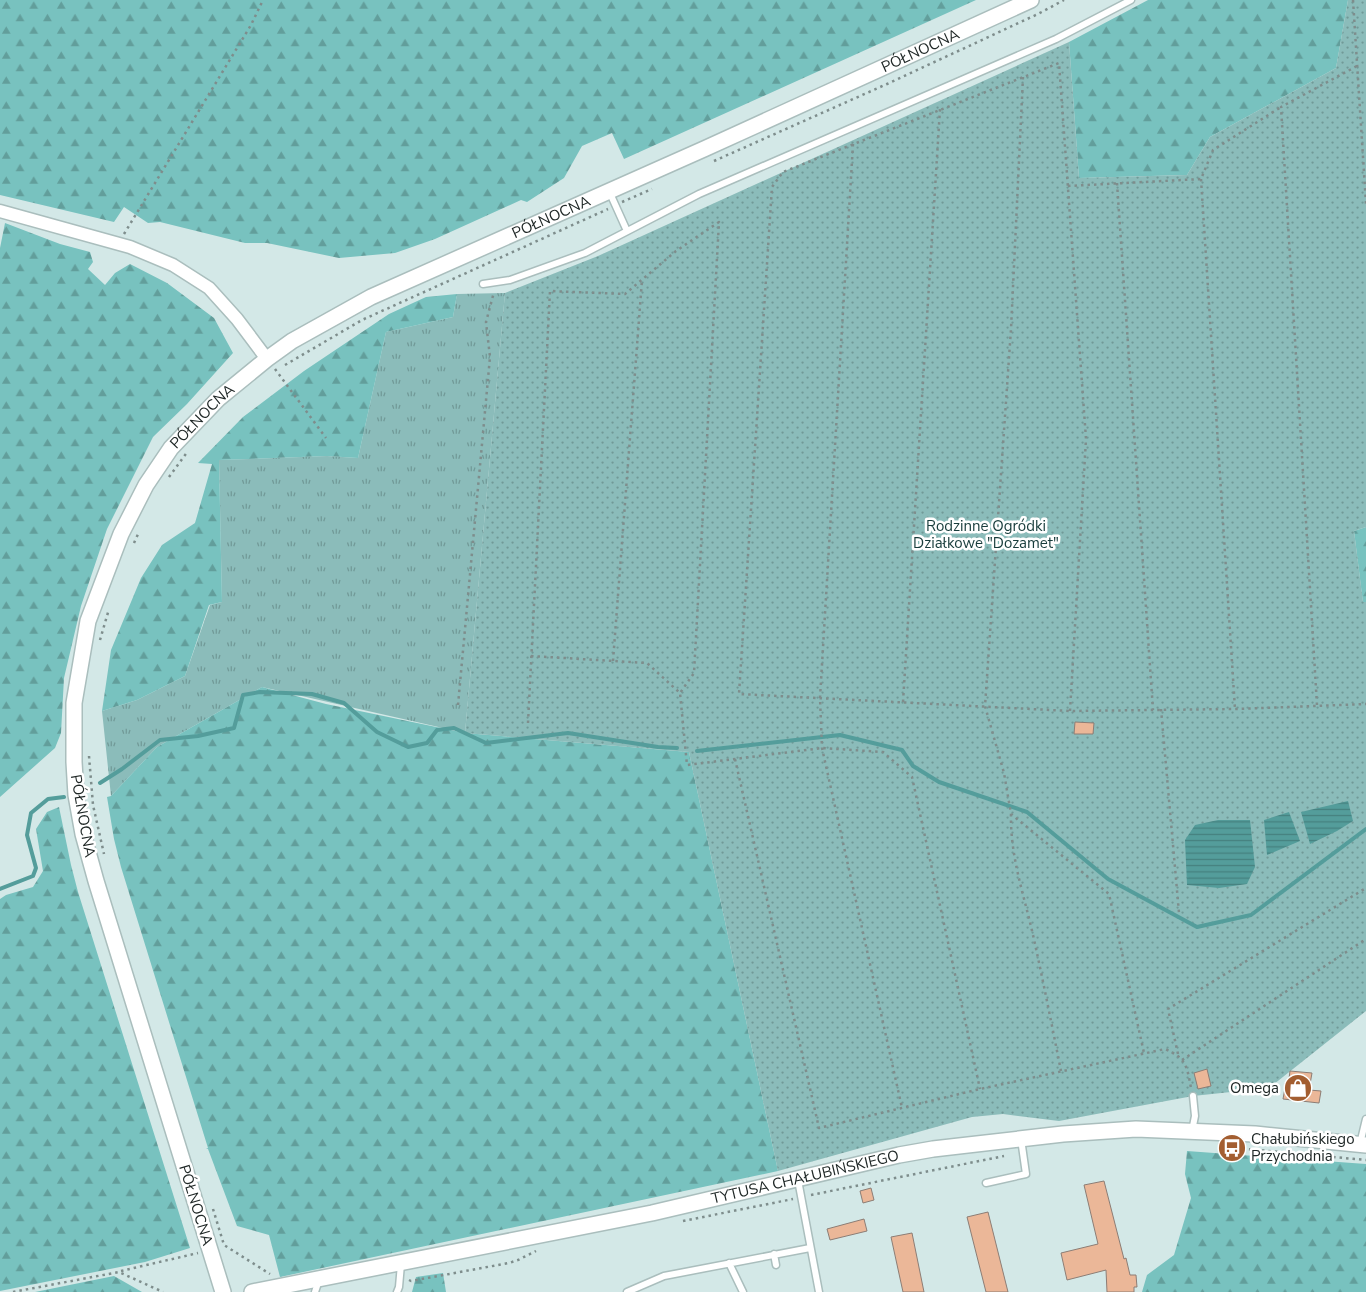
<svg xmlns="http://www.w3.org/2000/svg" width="1366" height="1292" font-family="'Nunito Sans',sans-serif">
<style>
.grass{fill:url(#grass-tufts)}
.forest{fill:url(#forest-firs)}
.park{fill:url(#park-dots)}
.water{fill:url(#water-rules)}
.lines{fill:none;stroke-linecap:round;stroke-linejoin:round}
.stream{stroke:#549d9b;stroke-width:4}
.building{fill:#ebb798;stroke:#8c7d75}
.service-casing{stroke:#aabebd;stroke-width:9}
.minor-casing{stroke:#aabebd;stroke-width:15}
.tertiary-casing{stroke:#aabebd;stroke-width:18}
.path{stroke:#7e8d8c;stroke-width:2.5;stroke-dasharray:2.5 4;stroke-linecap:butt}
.service{stroke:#fff;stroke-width:6}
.minor{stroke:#fff;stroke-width:12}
.tertiary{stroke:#fff;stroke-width:15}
.labels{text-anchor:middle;stroke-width:5;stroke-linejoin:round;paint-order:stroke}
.street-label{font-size:15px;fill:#202827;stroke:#fff}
.park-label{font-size:15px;fill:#183c3b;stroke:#fff}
.poi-label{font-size:15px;fill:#202827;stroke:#fff;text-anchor:end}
</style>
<defs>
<pattern id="grass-tufts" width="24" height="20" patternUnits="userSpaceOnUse" patternTransform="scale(1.25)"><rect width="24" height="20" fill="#8bbcba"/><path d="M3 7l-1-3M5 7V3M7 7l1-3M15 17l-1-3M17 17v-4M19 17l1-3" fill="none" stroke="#719997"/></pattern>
<pattern id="forest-firs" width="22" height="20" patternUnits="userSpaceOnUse" patternTransform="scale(1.25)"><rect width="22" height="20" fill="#78c2bf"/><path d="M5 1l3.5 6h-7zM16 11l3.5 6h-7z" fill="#629e9b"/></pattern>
<pattern id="park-dots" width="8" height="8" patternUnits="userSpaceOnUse" patternTransform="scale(1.25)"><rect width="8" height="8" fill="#8bbcba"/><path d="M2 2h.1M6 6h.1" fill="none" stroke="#719997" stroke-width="1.8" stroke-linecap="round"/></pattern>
<pattern id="water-rules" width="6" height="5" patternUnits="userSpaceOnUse" patternTransform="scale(1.25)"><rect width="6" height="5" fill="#549d9b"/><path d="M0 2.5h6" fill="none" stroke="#45807e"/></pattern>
</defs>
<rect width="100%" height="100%" fill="#d3e8e7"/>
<!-- grass -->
<path class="grass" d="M 505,293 L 465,733 L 262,687 L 157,747 L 111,796 L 102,711 L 137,700 L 185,676 L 210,605 L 222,602 L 219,460 L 327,456 L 358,458 L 386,332 L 453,317 L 457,294 Z"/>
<!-- forest -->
<path class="forest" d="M 0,0 L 976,0 L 624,159 L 612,133 L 582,146 L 564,178 L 527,202 L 521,200 L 435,239 L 395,253 L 339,258 L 267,243 L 245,243 L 160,222 L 148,223 L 124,207 L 114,222 L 0,195 Z
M 1148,0 L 1348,0 L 1336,68 L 1210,137 L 1187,175 L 1079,178 L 1069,42 Z
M 5,223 L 60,244 L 90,252 L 93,262 L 88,269 L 105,285 L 115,273 L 130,264 L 167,283 L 214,318 L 233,353 L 187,404 L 153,437 L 107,529 L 81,606 L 64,678 L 61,733 L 55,748 L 0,797 L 0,248 Z
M 457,294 L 453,317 L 386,332 L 358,458 L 327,456 L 219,460 L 222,602 L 209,605 L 185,676 L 137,700 L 102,711 L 111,650 L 141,578 L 162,545 L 195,523 L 212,464 L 198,463 L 243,417 L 304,371 L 389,314 L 426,297 Z
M 1366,527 L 1366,602 L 1363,603 L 1354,531 Z
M 262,687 L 326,704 L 465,733 L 689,752 L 778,1171 L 280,1277 L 269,1235 L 237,1226 L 208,1149 L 206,1148 L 208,1148 L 121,867 L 114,839 L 107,797 L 111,796 L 157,747 Z
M 59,807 L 71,865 L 78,892 L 190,1248 L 145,1262 L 0,1291 L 0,899 L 6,895 L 33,887 L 43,871 L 36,829 L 47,812 Z
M 1187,1151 L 1366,1164 L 1366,1292 L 1142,1292 L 1147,1275 L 1174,1255 L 1191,1198 L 1185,1174 Z
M 443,1273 L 446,1292 L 412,1292 L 416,1277 Z
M 114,1276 L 142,1292 L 35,1292 Z"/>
<!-- park -->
<path class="park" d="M 1348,0 L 1366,0 L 1366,527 L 1354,531 L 1363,602 L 1366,602 L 1366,1011 L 1269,1088 L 1193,1096 L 1059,1121 L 1003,1114 L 972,1117 L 778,1171 L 689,752 L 465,733 L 505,293 L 598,256 L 1069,42 L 1079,178 L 1187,175 L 1210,137 L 1336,68 Z"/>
<!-- water -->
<path class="water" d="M 1348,801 L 1353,821 L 1337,831 L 1310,844 L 1301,812 Z
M 1289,812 L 1300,841 L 1267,855 L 1264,820 Z
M 1218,820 L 1250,820 L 1255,867 L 1247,884 L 1219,888 L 1187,885 L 1185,840 L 1195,825 Z"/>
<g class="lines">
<!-- stream -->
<path class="stream" d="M 697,751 L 840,735 L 902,750 L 913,766 L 939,782 L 1027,812 L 1108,879 L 1197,927 L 1251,915 L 1366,829
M 100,783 L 122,769 L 160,740 L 198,736 L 234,728 L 243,695 L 260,692 L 312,694 L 344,703 L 377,732 L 408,747 L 427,743 L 437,730 L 454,728 L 486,743 L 568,733 L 658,747 L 677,748
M 0,889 L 33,876 L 36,868 L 27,835 L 31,813 L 48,799 L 64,797"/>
</g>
<!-- building -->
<path class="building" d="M 1075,722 L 1094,723 L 1093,734 L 1074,734 Z
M 1207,1069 L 1211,1086 L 1198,1089 L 1194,1073 Z
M 1290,1071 L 1312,1073 L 1309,1090 L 1321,1091 L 1319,1103 L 1283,1099 L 1285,1088 L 1288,1087 Z
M 1104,1181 L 1124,1259 L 1126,1258 L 1130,1275 L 1136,1275 L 1137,1287 L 1134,1287 L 1134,1292 L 1107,1292 L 1106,1270 L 1067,1280 L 1061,1253 L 1098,1244 L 1084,1185 Z
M 871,1188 L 874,1200 L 863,1203 L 860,1191 Z
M 988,1212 L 1008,1292 L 986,1292 L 967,1217 Z
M 864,1219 L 867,1231 L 830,1240 L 827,1229 Z
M 912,1233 L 924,1292 L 903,1292 L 891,1237 Z"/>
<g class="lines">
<defs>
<path id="service" d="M 609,191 L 627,231
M 483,284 L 510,280 L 585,253 L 699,194 L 1056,39 L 1131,0
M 1192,1131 L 1195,1116 L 1193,1096
M 1360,1144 L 1366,1119
M 798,1180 L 819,1292
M 986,1183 L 1026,1174 L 1021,1139
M 774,1254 L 776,1265
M 729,1263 L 743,1292
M 315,1292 L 319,1280
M 397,1292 L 399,1287 L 401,1264
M 627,1292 L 664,1276 L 810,1248"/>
<path id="minor" d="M 0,211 L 130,247 L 173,265 L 209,288 L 237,319 L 267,359"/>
<g id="tertiary">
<path id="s1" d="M 223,1292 L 96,881 L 83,834 L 76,795 L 74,762 L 74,703 L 88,621 L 121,534 L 146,485 L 171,448 L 218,399 L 267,359 L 292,341 L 371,297 L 704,149 L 1031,0"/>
<path id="s2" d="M 252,1292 L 652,1213 L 899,1155 L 933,1149 L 1063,1134 L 1136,1129 L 1255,1134 L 1366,1145"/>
</g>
</defs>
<!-- service casing -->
<use href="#service" class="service-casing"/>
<!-- minor casing -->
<use href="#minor" class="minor-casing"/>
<!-- tertiary casing -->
<use href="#tertiary" class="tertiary-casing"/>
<!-- path -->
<path class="path" d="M 1353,0 L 1366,204
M 1023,77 L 1011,329 L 985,706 L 1004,773 L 1011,814 L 1109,894 L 1144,1053
M 853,144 L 820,698 L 822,748 L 902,1108
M 714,161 L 887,84 L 1038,14 L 1064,0
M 1201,179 L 1235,709
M 1117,183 L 1153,710
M 1068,186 L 1201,179 L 1213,150 L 1281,107
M 622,202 L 652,189
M 124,234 L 251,25 L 263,0
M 285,365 L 362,320 L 608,209
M 275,369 L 326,438
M 169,477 L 188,451
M 134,543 L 139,532
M 100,640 L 109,609
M 531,656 L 647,663 L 680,693 L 687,765 L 822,748 L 883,752 L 912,777 L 980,1089
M 613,661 L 642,280
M 903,702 L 940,109
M 458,705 L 490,357 L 486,322 L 494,292
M 1317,705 L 1281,107 L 1357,66
M 1161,709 L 1179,913
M 1070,711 L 1086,439 L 1059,63 L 783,172 L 772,187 L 739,694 L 1070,711 L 1235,709 L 1366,704
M 528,723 L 550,291 L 625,294 L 676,251 L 719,222 L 694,673 L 680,693
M 89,756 L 93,805 L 104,854
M 735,759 L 819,1128 L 980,1089 L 1165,1049 C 1186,1058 1187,1066 1191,1088
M 1011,814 C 1010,856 1024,895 1033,935 C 1043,980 1052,1026 1061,1071
M 1178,1054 L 1168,1009 L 1366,888
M 1182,1060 L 1366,939
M 1236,1148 L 1366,1160
M 811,1195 L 1004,1156
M 213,1209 L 224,1245 L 270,1274
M 683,1221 L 793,1199
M 121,1271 L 198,1253
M 409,1280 L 411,1281 L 509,1263 L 518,1260 L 536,1251
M 13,1292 L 119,1272 L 163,1292"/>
<!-- service -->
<use href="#service" class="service"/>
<!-- minor -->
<use href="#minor" class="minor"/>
<!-- tertiary -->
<use href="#tertiary" class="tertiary"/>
</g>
<!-- icons -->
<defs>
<symbol id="shop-disc" viewBox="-11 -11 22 22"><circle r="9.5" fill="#a35e31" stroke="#fff"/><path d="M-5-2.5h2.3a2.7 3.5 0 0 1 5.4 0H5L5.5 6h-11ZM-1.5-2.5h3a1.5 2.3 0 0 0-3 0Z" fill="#fff"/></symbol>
<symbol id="bus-disc" viewBox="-11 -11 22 22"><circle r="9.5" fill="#a35e31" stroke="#fff"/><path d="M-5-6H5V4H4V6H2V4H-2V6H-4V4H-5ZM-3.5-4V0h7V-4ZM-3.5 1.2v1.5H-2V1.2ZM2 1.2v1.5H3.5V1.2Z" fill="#fff"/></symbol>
</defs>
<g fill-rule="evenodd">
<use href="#shop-disc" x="1282" y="1072" width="32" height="32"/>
<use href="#bus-disc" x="1216" y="1132" width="32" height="32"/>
</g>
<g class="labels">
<!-- street labels -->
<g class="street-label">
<text dy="5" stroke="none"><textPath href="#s1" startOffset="1741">PÓŁNOCNA</textPath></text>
<text dy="5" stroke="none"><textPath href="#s1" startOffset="1336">PÓŁNOCNA</textPath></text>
<text dy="5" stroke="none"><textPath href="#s1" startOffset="931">PÓŁNOCNA</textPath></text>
<text transform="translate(83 816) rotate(80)" y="5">PÓŁNOCNA</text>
<text dy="5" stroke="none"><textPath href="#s2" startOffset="565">TYTUSA CHAŁUBIŃSKIEGO</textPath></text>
<text transform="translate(196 1205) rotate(73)" y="5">PÓŁNOCNA</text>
</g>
<!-- park labels -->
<g class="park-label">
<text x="986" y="531">Rodzinne Ogródki<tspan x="986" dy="17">Działkowe "Dozamet"</tspan></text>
</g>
<!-- poi labels -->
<g class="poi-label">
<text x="1279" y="1093">Omega</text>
<text x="1251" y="1144" text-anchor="start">Chałubińskiego<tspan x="1251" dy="17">Przychodnia</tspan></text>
</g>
</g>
</svg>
